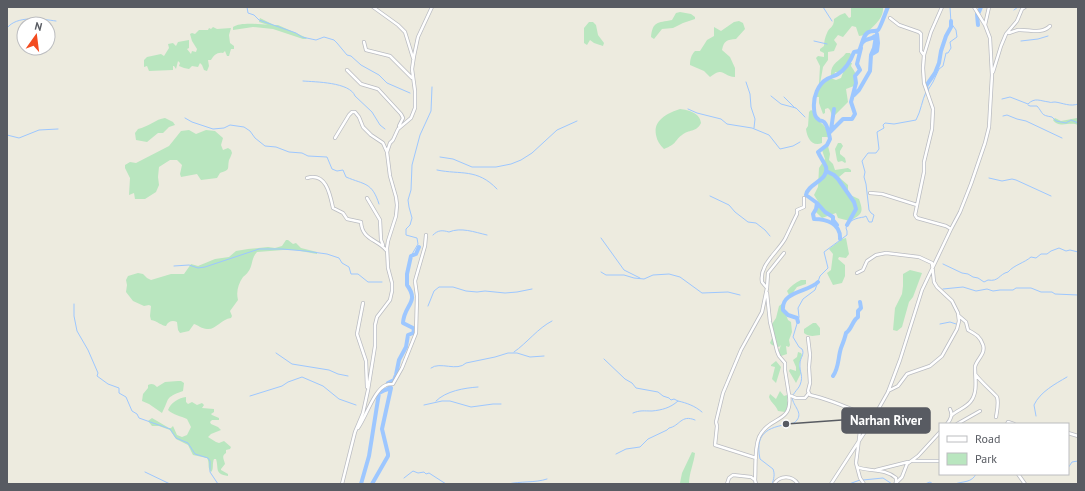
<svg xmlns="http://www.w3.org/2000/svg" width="1085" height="491" font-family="'PT Sans',sans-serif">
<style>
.green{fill:#b9e6bf}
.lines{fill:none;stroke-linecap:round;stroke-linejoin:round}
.stream{stroke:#9dc7ff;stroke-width:1}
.river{stroke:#9dc7ff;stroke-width:4}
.street-casing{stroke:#babcc2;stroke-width:4}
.street{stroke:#fff;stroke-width:2.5}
.leader{fill:none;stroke:#585b62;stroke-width:1.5}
.callout-dot{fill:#585b62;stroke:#fff;stroke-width:1.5}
.callout{fill:#585b62;stroke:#585b62;stroke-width:1.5}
.callout-label{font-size:13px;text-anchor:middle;font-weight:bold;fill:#fff}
</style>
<rect width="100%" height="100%" fill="#edebdf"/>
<!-- green -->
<path class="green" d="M 851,7 L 883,7 C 884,20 871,27 865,35 L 859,36 L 856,27 L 852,26 L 843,37 L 838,35 L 834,40 L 837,44 L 834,51 L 828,52 L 828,60 L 823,67 L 820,84 L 819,84 L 820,66 L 816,58 L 818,56 L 824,57 L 824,53 L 820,51 L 820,49 L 824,46 C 824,42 825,37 827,33 C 829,27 834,28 834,19 L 840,15 L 845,13 L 849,18 L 851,17 Z
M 680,12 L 691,14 L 695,17 L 695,19 L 683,23 L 673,28 L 662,29 L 654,39 L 651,37 C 653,21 657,23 672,20 L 676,13 Z
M 260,18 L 274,25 L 278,25 L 307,38 L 306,39 L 303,39 L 273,29 L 253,27 L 233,30 L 233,27 C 240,22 259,24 268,25 L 259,22 Z
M 739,21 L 743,23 L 745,29 L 736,39 C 727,40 724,40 722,50 L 730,57 L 735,68 L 735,77 C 722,76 724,66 710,77 L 704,71 L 690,65 C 690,60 691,55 695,51 L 700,51 L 707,40 L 714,36 L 714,27 L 721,31 L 734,22 Z
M 589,22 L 593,22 L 596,25 L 598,35 L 604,43 L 603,46 L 594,43 L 590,40 L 587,45 L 584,43 L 584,28 Z
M 213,27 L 217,29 L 231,28 L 229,35 L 230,43 L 234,46 L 234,49 L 231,49 L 229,56 L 227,56 L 225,51 L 223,53 C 217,52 214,55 211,60 L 208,60 L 209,66 L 207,71 L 204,70 L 202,65 L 200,63 L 198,67 L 192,66 L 189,69 L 184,68 L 179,66 L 180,63 L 178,61 L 176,69 L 174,66 L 173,66 L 173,70 L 149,71 L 147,66 L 144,67 L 144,60 L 147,57 L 161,54 L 164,56 L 169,48 L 168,44 L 173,43 L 176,46 L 178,42 L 189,40 L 189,48 L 187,49 L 191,54 L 192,51 L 196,52 L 197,49 L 192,41 L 190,34 L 192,33 L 195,34 L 199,30 L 208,30 L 209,28 L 211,29 Z
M 846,53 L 850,53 L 852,56 L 847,64 L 839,72 L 835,72 L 834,76 L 831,76 C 830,63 839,62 846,53 Z
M 850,63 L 852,63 L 851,66 C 859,78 855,73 854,86 L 846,89 L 848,102 L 833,117 L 832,116 L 830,110 L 828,108 L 825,109 L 825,113 L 823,114 L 819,103 L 819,97 L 816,97 C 817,88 822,83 830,78 L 836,80 L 841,78 L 844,70 Z
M 680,109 C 689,110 700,113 701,123 C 696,133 689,129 682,135 C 674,141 677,144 664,149 C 660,145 657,141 656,135 C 653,120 668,113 680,109 Z
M 811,110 L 814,112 L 816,119 C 823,124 828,128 828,137 L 822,137 L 822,143 C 812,147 807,138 806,129 L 808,126 L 809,112 Z
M 165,118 L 173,122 L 175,125 L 169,127 L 163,133 L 158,133 L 147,142 L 136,140 L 135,133 L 138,129 C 148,127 156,119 165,118 Z
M 1055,118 L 1061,121 L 1077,118 L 1078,125 C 1070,121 1059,129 1053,120 Z
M 189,130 L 196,134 L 206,130 L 215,131 L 223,138 L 221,145 L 223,150 L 228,148 L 231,150 L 232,153 C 231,156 230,158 229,160 C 227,170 231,169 220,173 L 217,178 L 201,180 L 197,174 L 181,177 L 180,174 L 182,165 L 177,160 L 170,160 L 159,167 L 158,177 L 159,185 L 156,192 L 145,199 L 135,199 L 134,193 L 129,195 L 130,178 L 125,168 L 125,165 L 130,162 L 136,163 L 169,146 L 181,131 Z
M 838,143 L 841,143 L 843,146 L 840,151 L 840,154 L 845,158 L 846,162 L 845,163 L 842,161 L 838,162 L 837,160 L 835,149 Z
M 826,145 L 828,146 L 830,154 L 829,160 L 833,164 L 835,170 L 848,168 L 851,170 L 851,172 L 845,172 L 839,177 L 841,179 L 848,185 L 848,194 L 859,199 C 864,213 862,214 850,221 L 838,218 L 836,213 L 822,218 L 815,211 L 815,209 L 819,203 L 814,195 L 818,187 L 819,168 L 825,159 L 822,150 Z
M 846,238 L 849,254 L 846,258 L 839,257 L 838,259 L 845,265 L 845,276 L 842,283 L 833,285 L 827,273 L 831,270 L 833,254 L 829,249 L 842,239 Z
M 286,240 L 288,240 L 293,244 L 296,243 L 301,248 L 317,252 L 317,254 L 295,250 L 283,250 L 257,252 C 251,258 253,266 248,272 C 247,274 245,275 243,277 C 238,284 236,292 238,300 L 230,311 L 232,316 L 231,318 C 221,319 216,330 207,329 C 202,329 198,325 194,324 L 189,331 L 180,333 L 178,330 L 177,322 C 173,320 168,321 166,326 C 162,326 157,321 151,320 L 150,316 L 151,306 L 149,305 L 144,306 L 133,301 L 126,292 L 127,285 L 126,280 L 128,276 L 138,273 L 143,274 L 147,278 L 151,280 L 171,274 L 184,274 L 191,264 L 198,266 L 215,259 L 229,257 L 236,251 L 248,249 L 268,247 L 275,248 L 282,246 Z
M 910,270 L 922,273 L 913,297 L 909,302 L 902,327 L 897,331 L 893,330 L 895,308 L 902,294 L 903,286 L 903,274 Z
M 801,280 L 806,280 L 806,284 L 797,287 L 792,294 L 789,295 L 787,291 C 791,286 795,283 801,280 Z
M 782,304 L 788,320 L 791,322 L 792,332 L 789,340 L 790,345 L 789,347 L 786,346 L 787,354 L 781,356 L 778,353 L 781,345 L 779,347 L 772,345 L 770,343 L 773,336 L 772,324 L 776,318 L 779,306 Z
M 813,323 L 816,323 L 820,328 L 820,335 C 814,336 809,337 804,333 L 804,329 Z
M 798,352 L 801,353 L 802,355 L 799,365 L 801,373 L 796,383 L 789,371 L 790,369 L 796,371 L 796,367 L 793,360 L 797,357 Z
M 776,361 L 781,367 L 776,383 L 772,379 L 775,367 L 771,366 L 771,365 Z
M 178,381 L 181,381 L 184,383 L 183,391 C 164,398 170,398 162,413 L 149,404 L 142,401 L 143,394 L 148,388 L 148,385 C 152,383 154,384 157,387 L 165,382 Z
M 780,391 L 784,396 L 787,395 L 788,396 L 787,401 L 789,403 L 785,412 L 778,411 C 776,405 771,403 769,397 L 770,394 L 776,399 Z
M 186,397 L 186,402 L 188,404 L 192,402 L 197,405 L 202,403 L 204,405 L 202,408 L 214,409 L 214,412 L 211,414 L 212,415 L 219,418 L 219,420 L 212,420 L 210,422 L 211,424 L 218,427 L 221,430 L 211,434 L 208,437 L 216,442 L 219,443 L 224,441 L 231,447 L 230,449 L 226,450 L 226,453 C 221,456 224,459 225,464 L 221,469 L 221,470 L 228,474 L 228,476 C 214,474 219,468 216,459 L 214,459 C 212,463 214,470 211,472 C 207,468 210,463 207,458 L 193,455 L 188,445 L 176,439 L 170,430 L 159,426 L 152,426 L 148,421 L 152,418 L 169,428 L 171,428 L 173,426 L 177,435 L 182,437 L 187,435 L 191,427 L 187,419 C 181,416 173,415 168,410 C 171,402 179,398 186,397 Z
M 692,452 L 695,453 C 694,463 689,473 689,484 L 679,484 L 680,483 L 682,473 Z"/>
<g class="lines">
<!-- stream -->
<path class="stream" d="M 247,7 L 248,13 L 254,15 L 259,20 L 296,33 L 302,37 L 316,40 L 324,37 L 334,40 L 337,43 L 347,55 L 351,56 L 361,65 L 379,75 L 387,83 L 410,93
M 823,7 L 832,21
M 1014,10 L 1018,7
M 7,28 C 17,15 41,19 56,21
M 814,41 L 827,44
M 1021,41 L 1038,39 L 1048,36
M 303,81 C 315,82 350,82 355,96 L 372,112 L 380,125 L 385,129
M 746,82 L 750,94 L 751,107 L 755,119 L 754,128
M 928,90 L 933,82 L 939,69 L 943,66 L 946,53 L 948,53 L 951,48 L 950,42 L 957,37 L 956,30 L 951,23 L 950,7
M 771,96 L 781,104 L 796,108 L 805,117
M 784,97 L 795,108
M 1002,99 L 1010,97 L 1028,104 C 1035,97 1040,101 1049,102 C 1051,103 1052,102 1055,102 C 1063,103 1070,107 1078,104
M 1028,105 L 1030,106 L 1037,106 C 1044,114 1040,115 1052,117 L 1056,121 L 1066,123 L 1071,120 L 1078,123
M 688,109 L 697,113 L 721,119 L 727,124 L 752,128 L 769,135 L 780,149 L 793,146 L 800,142
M 1003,116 L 1007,115 L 1017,119 L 1026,121 L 1062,138
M 185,118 L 192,122 L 213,129 L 224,128 L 230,125 L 244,127 L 250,131 L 255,138 L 265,146 L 276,147 L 289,152 L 302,153 L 308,156 L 327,157 L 332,169 L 337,171 L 343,170 L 346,177 C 365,185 372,182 379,204
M 7,135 L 19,138 L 39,130 L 58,129
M 440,157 L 453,159 L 472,167 L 496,167 L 511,164 L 521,160 L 532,153 L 557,130 L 577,121
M 437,170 C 461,175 477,168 497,189
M 989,178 L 1002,181 L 1012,179 L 1016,180 L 1051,196
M 710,196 L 729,205 L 735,212 L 748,222 L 756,223 L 765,230 L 770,236
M 433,235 C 438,230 442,230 449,232 C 461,227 474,232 487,235
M 601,238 L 624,270 L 640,278
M 411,256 L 418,244 L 417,238 L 406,235 L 406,229 L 410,225 L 412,218 L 409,207 L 408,200 L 411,190 L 412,165 L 420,135 L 431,111 L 432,87
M 943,264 L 962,273 L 968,274 L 973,277 L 978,278 L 984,282 L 988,280 C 999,282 999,274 1008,272 C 1014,265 1024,263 1031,257 L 1036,258 L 1041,254 L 1047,254 L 1051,251 L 1059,248 L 1066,251 L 1070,250 L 1078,252
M 174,266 L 189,265 L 198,268 L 205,267 L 259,249 L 282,249 L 305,251 L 327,254 L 339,258 L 342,263 L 349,267 L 351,274 L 358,274 L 368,282 L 382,282
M 601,272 L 606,275 L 624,275 L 634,278 L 644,279 L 653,275 L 669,274 L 680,277 L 702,293 L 728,292 L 740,295
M 943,289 L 963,287 L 976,291 L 987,289 L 993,291 L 1000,290 L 1013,290 L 1016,288 L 1031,288 L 1041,292 L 1052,292 L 1055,294 L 1078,295
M 74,304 L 74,316 L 77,331 L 88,350 L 98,373 L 97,376 L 108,384 L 119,388 L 119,393 L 126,397 L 132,411 L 137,414 L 139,418 L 170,429 L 176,438 L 188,443 L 195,454 L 208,458 L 210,461 L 210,472 L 218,484
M 428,306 L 434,291 L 439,287 L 453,287 L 466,291 L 477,292 L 485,291 L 505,293 L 517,292 L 532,289
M 940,324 L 950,322 L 956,324
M 514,352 C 527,343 538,328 552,321
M 276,353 L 292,364 L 329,370 L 338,374 L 348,376
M 604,359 L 625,379 L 632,383 L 636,388 L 658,392 L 663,396 L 669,398 L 671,400 L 674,399 L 678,401
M 431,368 C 440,361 457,372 466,363 L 495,357 L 508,353 L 517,353 L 530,357 L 544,356
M 250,396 L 282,386 L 288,382 L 302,377 L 323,386 L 339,399 L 356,405
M 436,401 C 446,391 464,388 478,387
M 424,405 L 442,401 L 450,401 L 471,407 L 493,404 L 501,404
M 633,413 C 640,410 644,411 652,411 C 662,410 670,408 678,401 C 687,403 695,406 702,412
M 1036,416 L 1034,405 C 1040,392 1055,384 1067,377
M 616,454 L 626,449 L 640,447 L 648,439 L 667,430 L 669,428 C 680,426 681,414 695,420
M 1068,468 L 1072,462 L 1078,461
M 145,472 L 170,484
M 1052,474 L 1056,474
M 404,478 L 413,471 L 418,473 L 424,472 L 426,474 L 429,473 L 446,484
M 863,480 L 883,478 L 892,484
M 508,484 C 521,481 535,483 547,479
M 772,484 C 774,479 775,474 773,469 L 760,459 C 754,430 771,427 794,423 C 804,415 796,409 793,401 C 790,395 798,390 800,385 C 804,375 799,373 800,363 C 800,358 805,354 802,349 L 799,347 L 793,337 L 799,317 L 798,308 L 803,299 L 815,290 L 820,276 L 828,268 L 824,252 L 847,235 L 847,231 L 846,228 C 848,220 857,218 864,217 L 866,216 L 869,222 L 872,222 L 874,215 L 871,213 L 869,210 L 866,184 L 864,177 L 865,172 L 862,161 L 868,153 L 876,153 L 879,149 L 877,132 L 884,128 L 883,125 L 885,123 L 894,124 L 916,120 C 921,111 922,100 926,92
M 849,484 L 860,480
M 903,484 L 909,484
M 925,484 L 930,482 L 933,484
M 955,484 C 963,481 972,483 976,474"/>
<!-- river -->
<path class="river" d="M 979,12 L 981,7
M 977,14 L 978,25
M 863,42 C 866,38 871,40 875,36
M 872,54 L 877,51 L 878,43 L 877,34
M 927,91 L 926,86 L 935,73 L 939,63 L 941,51 L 946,36 L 951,27 L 951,21
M 854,95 L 859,90 L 870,71 L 871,55 L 874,48 L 876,36
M 831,130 L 834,109
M 829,133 L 843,119 L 852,119 L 855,114 L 851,102 L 856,83 L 855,76 L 860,70 L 857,64 L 861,48
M 826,171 L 834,175 L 838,179 L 854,202 L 856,209 L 847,225
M 817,203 L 825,212 L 833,217 L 833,220 L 837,225
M 840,239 C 841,224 827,219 814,219 L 813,214 L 816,209 L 817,203 L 806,195 C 808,183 829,181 826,167 C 824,162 820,157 818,152 L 827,145 L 830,139 C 829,134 828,126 824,122 C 820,119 822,123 818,119 C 815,117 814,112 814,108 C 813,97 818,84 827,79 C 830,77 835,76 838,74 C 846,69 851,60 854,52 L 859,51 C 862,45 863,34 869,32 C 873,30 876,32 878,30 C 880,29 886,11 888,7
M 798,322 L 797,318 L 788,315 L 783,310 C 781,291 809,292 818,282
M 833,376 C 839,368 838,357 841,348 C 843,343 845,338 846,333 C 852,329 852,321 858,317 L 858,311 L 861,308 L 860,302
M 361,484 L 369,456 L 379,393 L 385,390 L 391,388 L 388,383 L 394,380 L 396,375 L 399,360 L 406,347 L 408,335 L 413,333 L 414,331 L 413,328 L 403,323 C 404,304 420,303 407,285 L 407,274 L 411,256 L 416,254 L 419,247
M 372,484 L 388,456 L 388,454 L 382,429 L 391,388"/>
<defs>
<path id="street" d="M 373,7 L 398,25 L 405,32 L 413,58
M 890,18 L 899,25 L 919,32 L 921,34 L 921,51 L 923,54
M 985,25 L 989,7
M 1009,33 C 1012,32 1015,31 1018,30 C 1029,29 1041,35 1050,26
M 364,42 L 366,50 L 390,56 L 412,78
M 347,70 L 361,84 L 378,89 L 401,114 L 403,118 L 399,126
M 993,72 L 1001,46 L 1006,34 L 1017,21 L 1022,9 L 1025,7
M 335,138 L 349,115 L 352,112 L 355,112 L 359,117 L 363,127 L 371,135 L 383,143 L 387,152
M 307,178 C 326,172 330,194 333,208 L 343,213 L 347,219 L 361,222 C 362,240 377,239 386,250
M 870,193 L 882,194 L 917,205
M 367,198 L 380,220 L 381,240 L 383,245
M 951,229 L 960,212 L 971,184 L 985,143 L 989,127 L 992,75 L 990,38 L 985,25 L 974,7
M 857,273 L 863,270 L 867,261 L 876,255 L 886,253 L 919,257 L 932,263 L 934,282 L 937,287 L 952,301 L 958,313 L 959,321 L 957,329 L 942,356 L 930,366 L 907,374 L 898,386 L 888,391
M 767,288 L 768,273 L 784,253
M 767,293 L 770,322 L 777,351 L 779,356 L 785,363 L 785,370 L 789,395 L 796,398 L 805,398 L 809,393
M 363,303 L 357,334 L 366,361 L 367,387
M 808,338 L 810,355 L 809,367 L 810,383 L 808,391 L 810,395 C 829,399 847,407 865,415 L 866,420 L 860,431 L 856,463 L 860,478 L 864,484
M 976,375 C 980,381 995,394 997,397 C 999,403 997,411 996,417
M 951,416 C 957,410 966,408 971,401 C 978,392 975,378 975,367 C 976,360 986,354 983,345 C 980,336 975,334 968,330 L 966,322 L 959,316
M 866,420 L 874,416
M 947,424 C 951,419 953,415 950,409
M 957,424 L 980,411
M 1007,424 L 1008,422 L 1014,424
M 358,428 C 366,417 374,390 386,385 C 388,384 390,384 393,384 L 402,368 L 416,333 L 417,296 L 415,281 L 425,246 L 426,235
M 1068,433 L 1078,436
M 756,458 L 715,445 L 717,426 L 716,422 L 723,393 L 741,350 L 762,312 L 767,288 L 762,282 C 759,265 777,253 785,239 C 789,231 793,222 797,214 L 797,210 L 804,207 L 804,198
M 913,461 L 940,461
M 857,467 C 869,472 885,468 896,478 L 896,482
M 876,470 L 908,462
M 1018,474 L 1025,484
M 342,484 L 355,432 L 363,413 L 368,390 L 375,346 L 375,325 L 377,317 L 390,300 L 392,291 L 392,283 L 388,268 L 387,248 L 388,241 L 396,216 L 397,205 L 396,197 L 390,176 L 387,152 L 390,143 L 393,140 L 398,129 L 411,118 L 415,108 L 415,91 L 412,69 L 414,56 L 418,37 L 432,7
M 727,484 L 729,478 L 733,475 L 751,477 L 755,480
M 756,484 L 755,480 C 756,468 754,449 759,437 C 770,415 793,424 789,395
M 774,484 C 780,475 792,475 798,484
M 831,484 L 870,424 L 888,392 L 900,360 L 922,290 L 951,229 L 946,226 L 917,218 L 915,215 L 924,172 L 924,162 L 932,129 L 933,109 L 924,83 L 923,68 L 924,55 L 931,32 L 942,7
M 895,484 L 902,477 L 907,464 L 918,456 L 940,432"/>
</defs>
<!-- street casing -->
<use href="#street" class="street-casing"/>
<!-- street -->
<use href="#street" class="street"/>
</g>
<!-- callouts -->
<path class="leader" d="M786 424L842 420"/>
<circle class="callout-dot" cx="786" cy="424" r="4"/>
<rect class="callout" x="842" y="408" width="88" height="25" rx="4"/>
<g class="callout-label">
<text x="886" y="425">Narhan River</text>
</g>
<!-- border -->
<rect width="1085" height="491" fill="none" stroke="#585b62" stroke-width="16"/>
<!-- legend -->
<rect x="939" y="423" width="130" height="52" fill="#ffffff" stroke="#bcbdc0"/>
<rect x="947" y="436" width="20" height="6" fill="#ffffff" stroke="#bcbdc0"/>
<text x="975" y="443" font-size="12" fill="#585b62">Road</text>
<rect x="947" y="453" width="20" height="12" fill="#b9e6bf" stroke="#bcbdc0"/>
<text x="975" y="463" font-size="12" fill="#585b62">Park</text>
<!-- north arrow -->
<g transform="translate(36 36) rotate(14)"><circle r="19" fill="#ffffff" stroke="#bcbdc0"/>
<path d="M0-3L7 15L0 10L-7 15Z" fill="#f34b1f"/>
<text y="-6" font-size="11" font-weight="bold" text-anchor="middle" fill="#585b62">N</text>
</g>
</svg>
